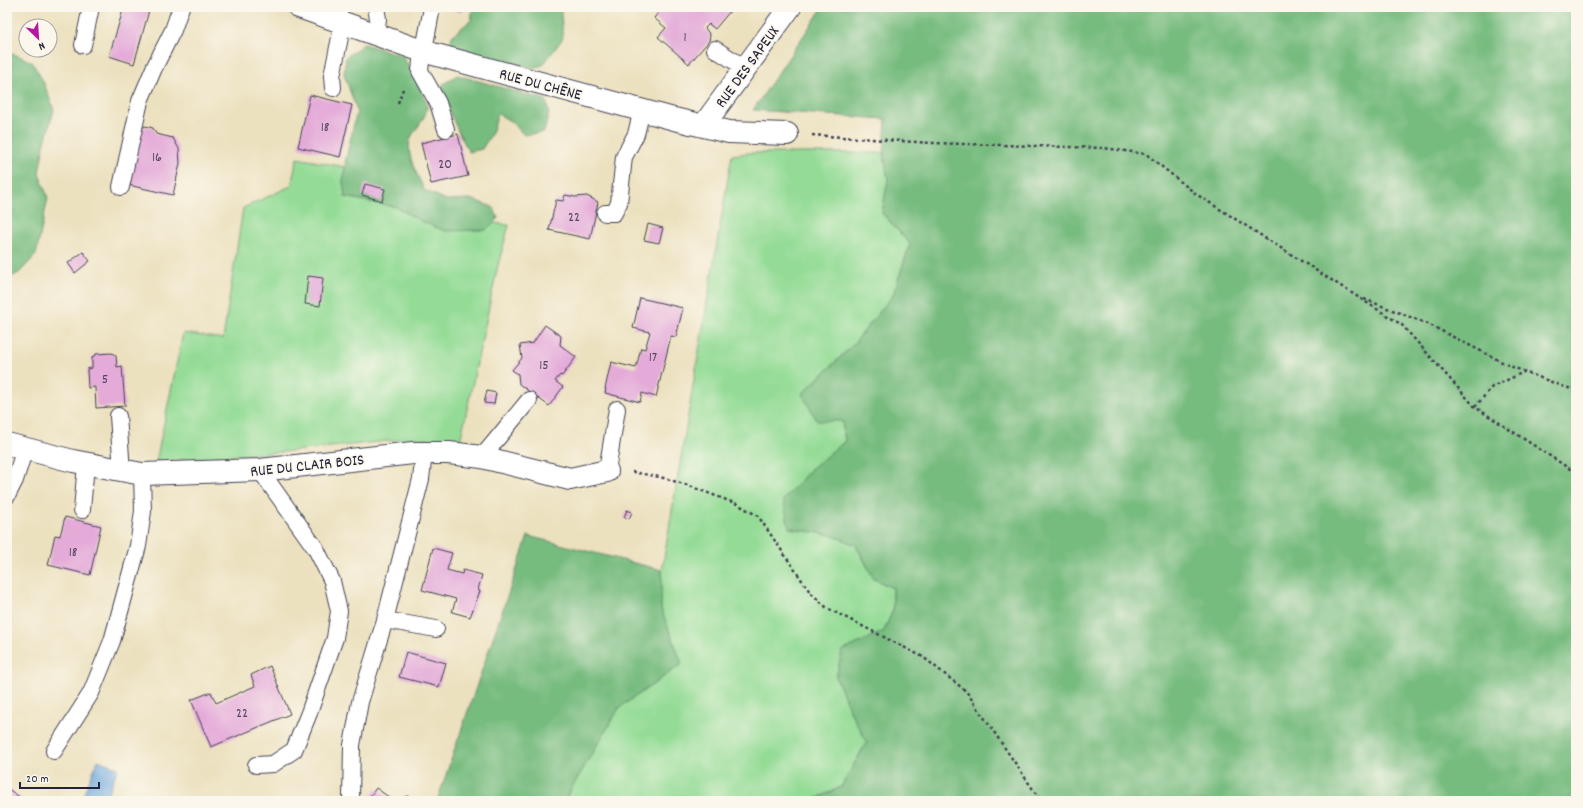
<svg xmlns="http://www.w3.org/2000/svg" width="1583" height="808" font-family="Dekko,sans-serif">
<style>
.green{fill:#94dc96;stroke:#5b7f68}
.forest{fill:#77bc7f;stroke:#4c6f5d}
.water{fill:#6ca7dc;stroke:#47648c}
.building{fill:#e4abd9}
.lines{fill:none;stroke-linecap:round;stroke-linejoin:round}
.service-casing{stroke:#403f4f;stroke-width:18}
.minor-casing{stroke:#403f4f;stroke-width:24}
.path{stroke:#403f4f;stroke-width:2.5;stroke-dasharray:3 3;stroke-linecap:butt}
.service{stroke:#fff;stroke-width:16}
.minor{stroke:#fff;stroke-width:22}
.labels{text-anchor:middle;stroke-width:3.5;stroke-linejoin:round;paint-order:stroke}
.number-label{font-size:14px;fill:#524462}
.street-label{font-size:16px;fill:#22223b;stroke:#fbf7ec}
</style>
<rect width="100%" height="100%" fill="#fbf7ec"/>
<filter id="ink" filterUnits="userSpaceOnUse"><feTurbulence type="fractalNoise" baseFrequency=".025" numOctaves="2"/><feDisplacementMap in="SourceGraphic" scale="8" xChannelSelector="R" yChannelSelector="G"/><feConvolveMatrix kernelMatrix="1 2 1 2 8 2 1 2 1" color-interpolation-filters="sRGB"/></filter>
<filter id="wash" filterUnits="userSpaceOnUse"><feTurbulence type="fractalNoise" baseFrequency=".012" numOctaves="4" result="noise"/><feDisplacementMap in="SourceGraphic" scale="16" xChannelSelector="R" yChannelSelector="G"/><feGaussianBlur stdDeviation="0.9" result="paint"/><feColorMatrix in="noise" values="0 0 0 0 0 0 0 0 0 0 0 0 0 0 0 0 0 1.4 0 .05"/><feComposite in="paint" operator="in"/></filter>
<g filter="url(#wash)">
<rect width="100%" height="100%" fill="#ece1bf"/>
<!-- green -->
<path class="green" d="M 749,153 L 884,153 L 888,180 L 882,213 L 910,244 L 893,295 L 853,345 L 802,394 L 842,421 L 845,441 L 811,469 L 790,528 L 831,535 L 856,545 L 874,579 L 893,588 L 893,610 L 884,631 L 843,651 L 851,713 L 867,741 L 841,787 L 811,801 L 564,801 L 619,708 L 682,664 L 661,609 L 662,570 L 732,155 Z
M 297,158 L 345,167 L 343,182 L 346,197 L 396,207 L 423,222 L 486,230 L 493,223 L 509,225 L 498,265 L 460,442 L 416,438 L 293,451 L 156,462 L 183,333 L 223,339 L 243,208 L 291,186 Z"/>
<!-- forest -->
<path class="forest" d="M 473,7 L 562,7 L 561,14 L 563,38 L 543,65 L 533,68 L 450,46 L 452,36 L 471,20 Z
M 823,7 L 1576,7 L 1576,801 L 811,801 L 841,787 L 867,742 L 851,713 L 836,677 L 842,651 L 884,631 L 893,610 L 893,588 L 874,579 L 856,545 L 831,535 L 789,528 L 783,500 L 811,469 L 845,441 L 842,421 L 817,421 L 802,394 L 853,345 L 893,295 L 910,244 L 882,213 L 888,180 L 884,153 L 886,119 L 753,110 Z
M 364,44 L 403,56 C 408,66 427,97 427,107 C 425,122 413,130 410,140 C 406,156 418,175 424,190 L 446,200 L 470,199 L 493,207 L 498,218 L 486,230 L 445,231 L 423,222 L 396,207 L 345,197 L 343,182 L 346,158 L 357,111 L 344,74 L 346,57 Z
M 7,53 L 14,54 L 32,62 L 43,81 L 54,110 L 44,145 L 39,173 L 48,198 L 36,255 L 19,273 L 7,279 Z
M 457,75 L 546,100 L 549,113 L 544,132 L 524,135 L 512,122 L 498,114 L 492,133 L 482,149 L 469,152 C 457,130 447,109 442,85 Z
M 528,536 L 662,570 L 661,609 L 682,664 L 619,708 L 564,801 L 437,801 Z"/>
<!-- water -->
<path class="water" d="M 98,760 L 118,768 L 105,801 L 81,801 Z"/>
<g id="blocks">
<!-- building -->
<path class="building" d="M 124,7 L 150,7 L 134,64 L 109,56 Z
M 440,7 L 463,7 L 461,12 Z
M 663,7 L 727,7 L 731,10 L 715,29 L 709,24 L 705,28 L 710,35 L 709,41 L 689,64 L 658,37 L 666,28 L 654,18 Z
M 310,95 L 352,105 L 340,157 L 298,147 Z
M 145,126 L 153,128 L 156,134 L 173,138 L 179,149 L 180,163 L 173,195 L 128,185 L 140,130 Z
M 458,134 L 468,176 L 431,184 L 421,143 Z
M 365,184 L 385,189 L 382,201 L 362,195 Z
M 565,195 L 575,197 L 587,196 L 598,202 L 590,239 L 549,230 L 556,200 L 563,201 Z
M 648,224 L 663,228 L 659,243 L 644,240 Z
M 83,252 L 90,261 L 75,273 L 68,263 Z
M 308,276 L 323,278 L 320,306 L 305,304 Z
M 640,298 L 683,308 L 676,337 L 671,336 L 656,397 L 642,393 L 640,402 L 605,393 L 606,389 L 605,389 L 611,362 L 636,368 L 641,348 L 645,349 L 650,332 L 633,328 Z
M 545,325 L 561,336 L 560,345 L 576,357 L 562,376 L 560,375 L 555,381 L 563,387 L 549,406 L 519,384 L 518,374 L 512,370 L 522,358 L 520,345 L 533,343 Z
M 112,353 L 116,356 L 117,367 L 122,366 L 125,406 L 96,408 L 95,387 L 88,388 L 87,369 L 92,368 L 92,358 L 96,354 Z
M 487,391 L 496,393 L 494,404 L 484,403 Z
M 627,510 L 632,512 L 629,519 L 624,517 Z
M 65,517 L 101,526 L 90,575 L 48,565 L 55,535 L 60,536 Z
M 433,548 L 452,553 L 447,570 L 462,574 L 463,570 L 482,575 L 478,590 L 480,591 L 470,617 L 452,612 L 456,599 L 422,590 Z
M 406,652 L 446,663 L 439,687 L 399,677 Z
M 270,666 L 290,714 L 211,747 L 191,700 L 211,692 L 216,703 L 255,686 L 251,675 Z
M 7,788 L 25,801 L 7,801 Z
M 376,788 L 393,800 L 408,796 L 410,801 L 367,801 Z"/>
</g>
</g>
<g filter="url(#ink)">
<use href="#blocks" fill-opacity="0" stroke="#403f4f" stroke-width="1"/>
<g class="lines">
<defs>
<path id="service" d="M 376,7 L 378,19 L 376,35
M 431,13 L 426,39 L 422,51 L 420,71 L 438,103 L 446,129
M 83,45 L 91,7
M 715,49 L 745,68
M 333,88 L 332,76 L 343,23
M 121,187 L 140,101 L 154,68 L 173,30 L 181,7
M 605,213 L 614,213 L 619,203 L 624,157 L 636,134 L 642,110
M 118,416 L 122,471
M 482,457 L 529,400
M 607,471 L 617,409
M 7,496 L 15,480 L 25,448
M 82,510 L 86,464
M 385,620 L 436,629
M 54,751 L 91,693 L 112,641 L 138,546 L 143,511 L 142,474
M 256,765 L 273,764 L 294,750 L 309,713 L 335,638 L 339,611 L 332,581 L 316,549 L 260,470
M 351,800 L 352,745 L 360,702 L 385,620 L 421,479 L 424,453"/>
<path id="minor" d="M 299,7 L 422,51 L 674,119 L 729,132 L 787,134
M 703,126 L 790,7
M 7,444 L 73,461 L 142,474 L 260,470 L 413,453 L 449,453 L 482,457 L 570,479 L 607,471"/>
</defs>
<!-- service casing -->
<use href="#service" class="service-casing"/>
<!-- minor casing -->
<use href="#minor" class="minor-casing"/>
<!-- path -->
<path class="path" d="M 398,103 L 404,86
M 812,135 L 931,143 L 1104,148 L 1146,154 L 1196,194 L 1402,325 L 1475,407 L 1576,473
M 1364,299 L 1428,324 L 1510,366 L 1567,388 L 1576,388
M 1475,407 L 1492,387 L 1524,372
M 632,472 L 660,477 L 687,485 L 737,504 L 758,516 L 810,592 L 827,608 L 923,657 L 966,691 L 1041,801"/>
<!-- service -->
<use href="#service" class="service"/>
<!-- minor -->
<use href="#minor" class="minor"/>
</g>
</g>
<g class="labels">
<!-- number labels -->
<g class="number-label">
<text x="685" y="41">1</text>
<text x="325" y="131">18</text>
<text x="157" y="161">16</text>
<text x="445" y="168">20</text>
<text x="574" y="221">22</text>
<text x="653" y="361">17</text>
<text x="544" y="369">15</text>
<text x="105" y="383">5</text>
<text x="73" y="556">18</text>
<text x="242" y="717">22</text>
</g>
<!-- street labels -->
<g class="street-label">
<text transform="translate(746 66) rotate(-54)" y="6">RUE DES SAPEUX</text>
<text transform="translate(541 83) rotate(15)" y="6">RUE DU CHÊNE</text>
<text transform="translate(307 464) rotate(-6)" y="6">RUE DU CLAIR BOIS</text>
</g>
</g>
<!-- margin -->
<rect width="1583" height="808" fill="none" stroke="#fbf7ec" stroke-width="24"/>
<!-- north arrow -->
<g transform="translate(38 38) rotate(155)"><circle r="19" fill="#fbf7ec" stroke="#a4a2a5"/>
<path d="M0-3L7 15L0 10L-7 15Z" fill="#b5179e"/>
<text y="-6" font-size="11" font-weight="bold" text-anchor="middle" fill="#22223b">N</text>
</g>
<!-- scale -->
<path d="M20 782v6h79v-6" fill="none" stroke="#22223b" stroke-width="2"/>
<text x="26" y="782" font-size="12" fill="#22223b" stroke="#fbf7ec" stroke-width="3" paint-order="stroke">20 m</text>
</svg>
